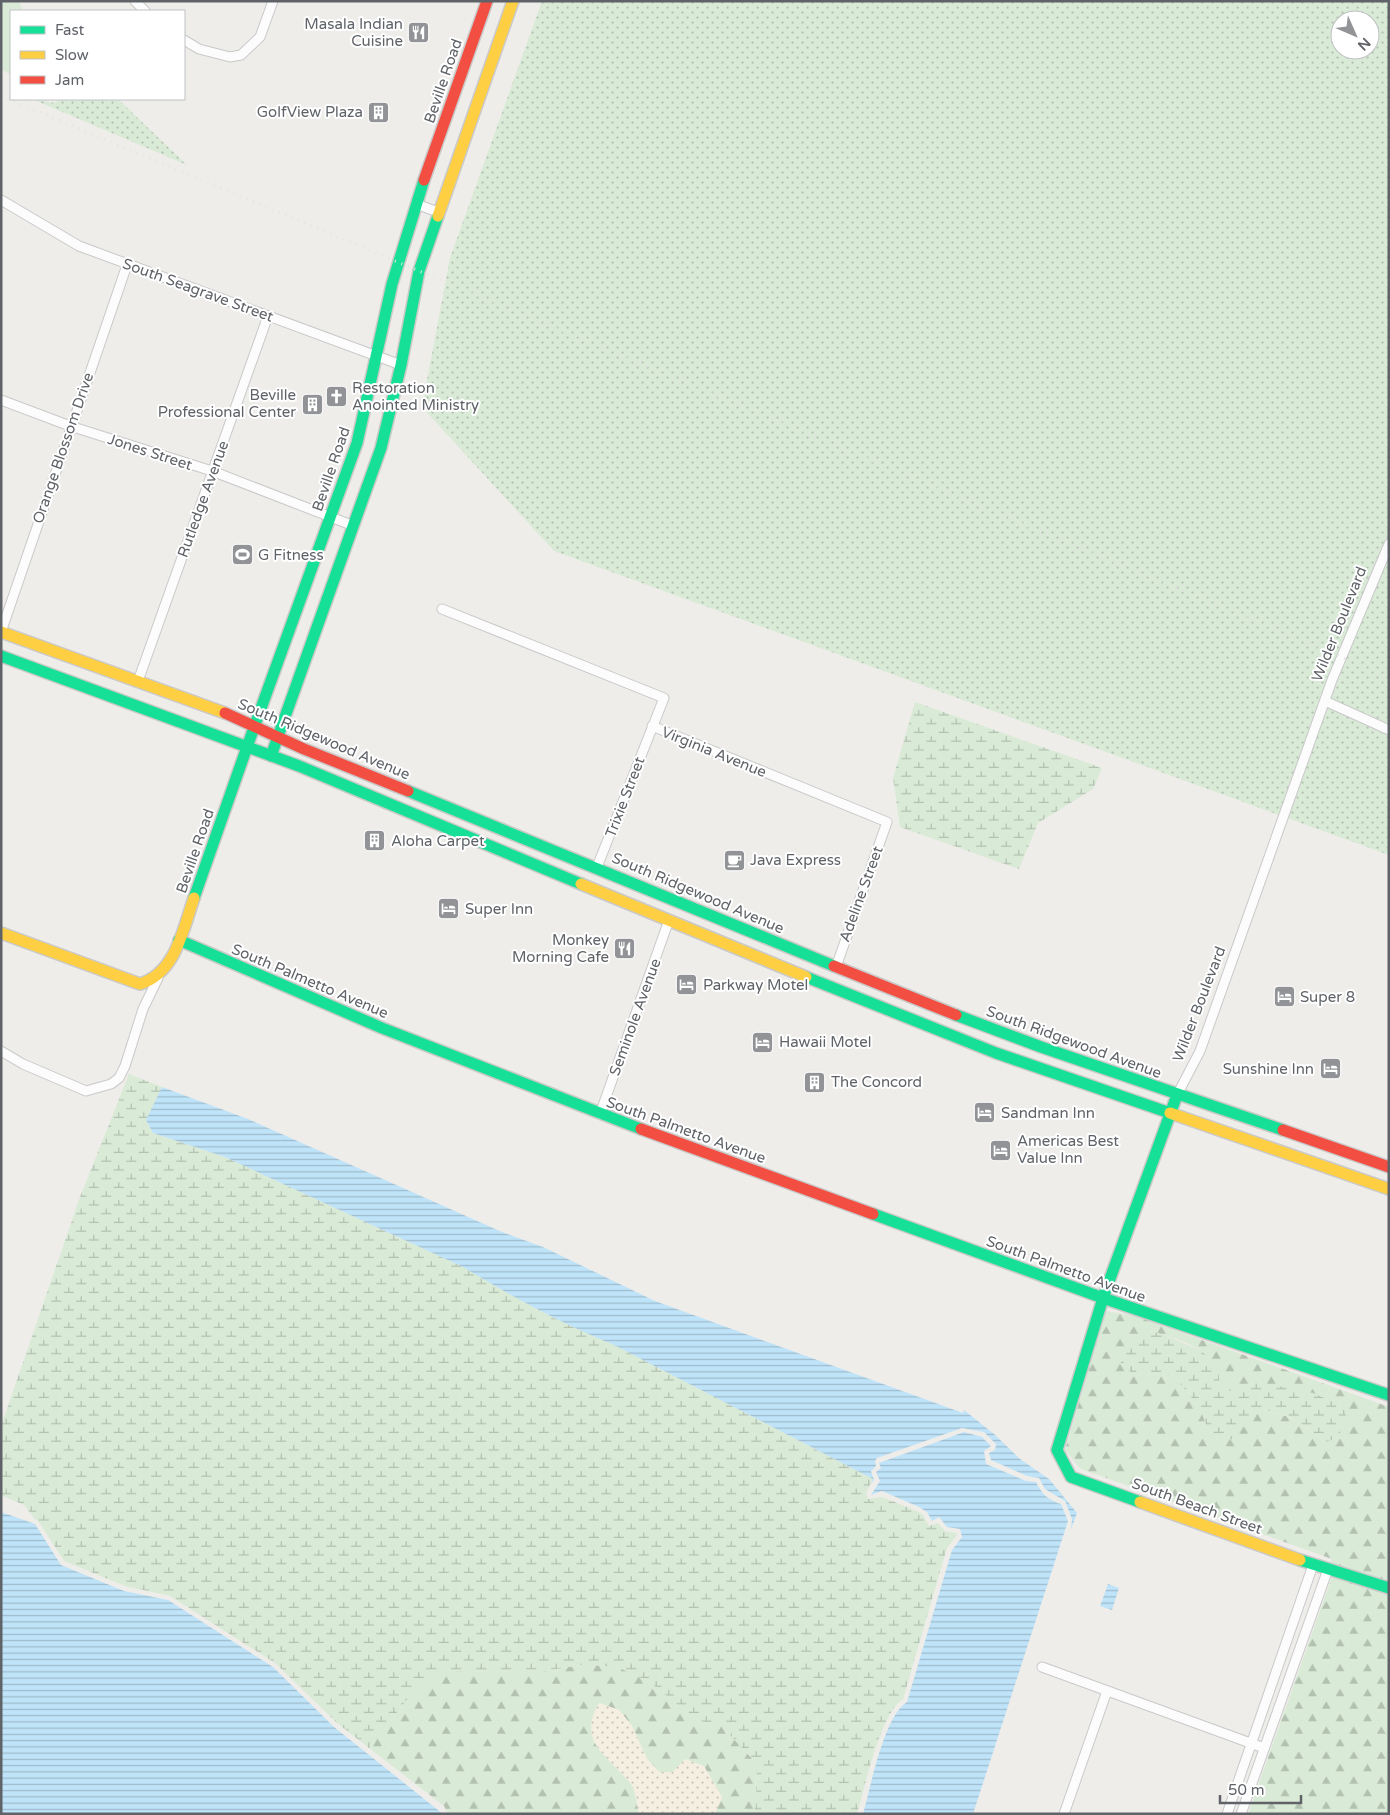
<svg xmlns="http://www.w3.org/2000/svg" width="1390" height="1815" font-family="'Varela Round',sans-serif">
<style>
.green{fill:url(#green-dots);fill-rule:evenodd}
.forest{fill:url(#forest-firs);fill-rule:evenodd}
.wetland{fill:url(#wetland-marsh)}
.sand{fill:url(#sand-dots)}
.pitch{fill:#d9ead6}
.water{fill:url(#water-rules)}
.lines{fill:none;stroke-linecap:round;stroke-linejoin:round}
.street-casing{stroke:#c9c9ca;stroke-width:11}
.fast-casing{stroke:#c9c9c9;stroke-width:14}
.slow-casing{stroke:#c9c9c9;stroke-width:14}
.jam-casing{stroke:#c9c9c9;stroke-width:14}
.street{stroke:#fdfcfc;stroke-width:9}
.fast{stroke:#16e098;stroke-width:11}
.slow{stroke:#ffcf43;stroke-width:11}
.jam{stroke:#f24e42;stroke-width:11}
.rail{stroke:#e4e4e4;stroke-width:3;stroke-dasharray:1 6;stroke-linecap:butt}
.labels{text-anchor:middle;stroke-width:4;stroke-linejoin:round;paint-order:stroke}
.poi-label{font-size:15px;fill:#5f6368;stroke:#fff;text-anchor:start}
.street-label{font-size:15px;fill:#5f6368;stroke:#fff}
</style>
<defs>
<pattern id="green-dots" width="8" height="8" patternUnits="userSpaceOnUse" patternTransform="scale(1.25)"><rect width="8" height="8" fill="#d9ead6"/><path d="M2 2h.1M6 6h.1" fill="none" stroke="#b3c1b1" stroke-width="1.8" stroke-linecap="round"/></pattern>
<pattern id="forest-firs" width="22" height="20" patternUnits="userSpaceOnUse" patternTransform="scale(1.25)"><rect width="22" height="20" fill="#d9ead6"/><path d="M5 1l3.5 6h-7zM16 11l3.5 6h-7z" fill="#b3c1b1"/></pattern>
<pattern id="wetland-marsh" width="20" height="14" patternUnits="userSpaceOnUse" patternTransform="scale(1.25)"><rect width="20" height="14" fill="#d9ead6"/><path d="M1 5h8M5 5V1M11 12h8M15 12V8" fill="none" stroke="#b3c1b1"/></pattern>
<pattern id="sand-dots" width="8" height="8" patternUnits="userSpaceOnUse" patternTransform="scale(1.25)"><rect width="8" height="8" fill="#f5efe1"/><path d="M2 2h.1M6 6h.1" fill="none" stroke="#cac5ba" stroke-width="1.8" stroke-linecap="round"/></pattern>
<pattern id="water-rules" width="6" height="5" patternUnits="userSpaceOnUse" patternTransform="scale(1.25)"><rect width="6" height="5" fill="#bfe3f8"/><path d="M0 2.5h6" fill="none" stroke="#9ebccd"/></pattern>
</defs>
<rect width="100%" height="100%" fill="#efedea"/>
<!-- green -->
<path class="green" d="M 542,1 L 1389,1 L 1389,855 L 554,551 L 422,407 L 450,258 ZM 1340,20 L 1370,20 L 1370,50 L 1340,50 Z
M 32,99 L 55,103 L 59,99 L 118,99 L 187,165 Z"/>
<!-- forest -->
<path class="forest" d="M 1106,1311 L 1135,1316 L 1389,1407 L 1389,1583 L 1330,1564 L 1332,1559 L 1081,1469 L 1065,1450 ZM 1149,1331 C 1163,1334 1189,1342 1201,1351 C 1209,1358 1216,1381 1227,1391 L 1240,1390 L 1254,1381 L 1338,1437 L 1324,1443 C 1303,1423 1291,1415 1262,1410 L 1238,1426 L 1233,1439 L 1208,1430 L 1200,1408 L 1174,1376 L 1154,1373 L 1135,1375 Z
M 1332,1577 L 1389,1594 L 1389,1814 L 1248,1814 Z
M 586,1664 L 620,1668 L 648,1681 L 698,1721 L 720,1724 L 757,1764 L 756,1805 L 753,1814 L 715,1814 L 722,1797 L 672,1772 L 659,1772 L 647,1759 L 632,1726 L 619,1710 L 599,1703 L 609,1761 L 633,1785 L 639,1814 L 448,1814 L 444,1806 L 369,1748 L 409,1697 L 438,1671 L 539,1672 Z"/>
<!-- wetland -->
<path class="wetland" d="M 915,702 L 1102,768 L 1093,789 L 1038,823 L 1019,869 L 900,827 L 893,778 Z
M 129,1074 L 162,1087 L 146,1120 L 153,1133 L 225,1157 L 463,1267 C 511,1296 560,1323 612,1344 L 873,1479 L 866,1493 L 868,1499 L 882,1497 L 917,1511 L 923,1515 L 929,1526 L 938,1523 L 945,1531 L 956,1533 L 957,1535 L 947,1548 L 903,1699 C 881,1712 865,1787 857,1814 L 753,1814 L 756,1805 L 757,1764 L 720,1724 L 698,1721 L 648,1681 L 620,1668 L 586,1664 L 539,1672 L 438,1671 L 409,1697 L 369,1748 L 337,1723 L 275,1663 L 170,1596 L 125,1586 L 64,1561 L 39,1522 L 34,1518 L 24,1505 L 1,1495 L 1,1426 L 80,1197 Z
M 1149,1331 L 1162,1334 L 1202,1351 L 1219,1370 L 1219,1383 L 1227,1391 L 1240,1390 L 1254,1381 L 1313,1393 L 1343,1406 L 1347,1419 L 1338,1437 L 1324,1443 C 1303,1423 1291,1414 1262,1410 L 1238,1426 L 1233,1439 L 1220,1441 L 1208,1430 L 1200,1408 L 1174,1376 L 1154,1373 L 1135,1375 L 1120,1364 L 1135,1337 Z"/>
<!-- sand -->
<path class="sand" d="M 599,1703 L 619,1710 L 632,1726 L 647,1759 L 659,1772 L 672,1772 L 685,1759 L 704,1766 L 722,1797 L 715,1814 L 639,1814 C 637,1805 637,1791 631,1784 C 609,1755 576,1744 599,1703 Z"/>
<!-- pitch -->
<path class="pitch" d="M 1,1 L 19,1 L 23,11 L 11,11 L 11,75 L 1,69 Z"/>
<!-- water -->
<path class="water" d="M 162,1087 L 248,1119 L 502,1232 L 543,1247 L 655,1301 L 963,1413 L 964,1410 L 994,1434 L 1020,1459 L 1049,1479 L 1077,1513 L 1071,1529 L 1072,1519 L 1065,1501 L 1045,1489 L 1039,1478 L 1027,1476 L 991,1460 L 989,1453 L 995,1450 L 996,1444 L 984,1432 L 962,1428 L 877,1458 L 875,1461 L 876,1466 L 871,1471 L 874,1480 L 871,1484 L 873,1479 L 612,1344 C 560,1323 511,1296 463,1267 L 225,1157 L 153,1133 L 146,1120 Z
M 964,1432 L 982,1437 L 991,1446 L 984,1451 L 986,1464 L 1026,1481 L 1036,1482 C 1042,1494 1048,1500 1061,1504 L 1068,1521 L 973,1814 L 863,1814 C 871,1786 884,1716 907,1702 L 952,1550 L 962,1537 L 960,1529 L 947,1527 L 939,1517 L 932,1521 L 927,1512 L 919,1507 L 882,1491 L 871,1495 L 880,1481 L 876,1472 L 881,1468 L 879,1463 Z
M 1,1512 L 35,1524 L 61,1565 L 124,1591 L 168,1600 L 273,1667 L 334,1727 L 443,1814 L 1,1814 Z
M 1108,1584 L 1119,1588 L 1112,1610 L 1100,1606 Z"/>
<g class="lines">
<defs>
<path id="street" d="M 135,1 L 145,11
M 184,40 L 199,49 L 230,57 L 241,55 L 260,37 L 273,1
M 1,200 L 79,246 L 401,365
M 416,204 L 438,212
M 1,400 L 70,426 L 212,471 L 354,526
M 442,609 L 664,698 L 597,867
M 1,632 L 127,265
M 138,681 L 268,316
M 1325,701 L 1389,730
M 652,726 L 887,822 L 836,967
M 1,1051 L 23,1064 L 86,1091 L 111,1084 L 119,1078 L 125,1066 L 143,1009 L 158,978
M 1177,1095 L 1200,1051 L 1332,680 L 1389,544
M 600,1114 L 669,920
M 1042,1667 L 1264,1748
M 1064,1814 L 1107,1691
M 1227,1814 L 1313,1565
M 1241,1814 L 1328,1569"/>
<path id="fast" d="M 1,656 L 299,766 L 581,884
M 247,747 L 357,443 L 392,284 L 424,180
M 271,756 L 381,448 L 401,365 L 419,271 L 438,216
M 408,791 L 834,966
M 194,898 L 247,747
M 179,940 L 382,1028 L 641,1129
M 806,977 L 996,1053 L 1170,1113
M 956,1015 L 1041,1047 L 1283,1130
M 873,1214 L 1103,1298 L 1389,1395
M 1140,1502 L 1071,1477 L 1057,1450 L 1103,1298 L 1177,1095
M 1300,1560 L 1389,1588"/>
<path id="slow" d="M 438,216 L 513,1
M 1,632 L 225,713
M 581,884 L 806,977
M 1,933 L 140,984 C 176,973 183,929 194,898
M 1170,1113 L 1389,1189
M 1140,1502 L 1300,1560"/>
<path id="jam" d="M 424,180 L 487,1
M 225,713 L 304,749 L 408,791
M 834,966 L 956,1015
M 641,1129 L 873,1214
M 1283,1130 L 1389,1167"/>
</defs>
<!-- street casing -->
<use href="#street" class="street-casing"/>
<!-- fast casing -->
<use href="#fast" class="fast-casing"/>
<!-- slow casing -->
<use href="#slow" class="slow-casing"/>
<!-- jam casing -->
<use href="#jam" class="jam-casing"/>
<!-- street -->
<use href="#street" class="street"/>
<!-- fast -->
<use href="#fast" class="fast"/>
<!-- slow -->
<use href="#slow" class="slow"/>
<!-- jam -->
<use href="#jam" class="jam"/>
<!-- rail -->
<path class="rail" d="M 1,96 L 1389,677"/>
</g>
<!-- icons -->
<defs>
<symbol id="restaurant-square" viewBox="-11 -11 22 22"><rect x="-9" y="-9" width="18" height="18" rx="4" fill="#919396" stroke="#fff"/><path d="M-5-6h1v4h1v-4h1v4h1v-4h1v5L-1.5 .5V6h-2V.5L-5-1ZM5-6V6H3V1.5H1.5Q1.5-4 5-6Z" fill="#fff"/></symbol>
<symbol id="building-square" viewBox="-11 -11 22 22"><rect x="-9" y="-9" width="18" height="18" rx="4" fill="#919396" stroke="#fff"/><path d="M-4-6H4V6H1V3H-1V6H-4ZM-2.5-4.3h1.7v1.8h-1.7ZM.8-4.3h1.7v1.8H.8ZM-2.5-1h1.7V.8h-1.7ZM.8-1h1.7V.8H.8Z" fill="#fff"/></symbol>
<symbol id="church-square" viewBox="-11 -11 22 22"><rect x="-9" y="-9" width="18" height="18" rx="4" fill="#919396" stroke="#fff"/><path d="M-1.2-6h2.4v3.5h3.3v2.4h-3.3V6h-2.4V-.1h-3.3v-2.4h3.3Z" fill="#fff"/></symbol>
<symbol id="stadium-square" viewBox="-11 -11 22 22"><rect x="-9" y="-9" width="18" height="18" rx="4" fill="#919396" stroke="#fff"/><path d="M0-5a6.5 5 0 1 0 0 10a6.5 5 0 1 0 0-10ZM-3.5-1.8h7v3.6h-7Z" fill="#fff"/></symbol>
<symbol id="cafe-square" viewBox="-11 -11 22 22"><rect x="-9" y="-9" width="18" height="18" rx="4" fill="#919396" stroke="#fff"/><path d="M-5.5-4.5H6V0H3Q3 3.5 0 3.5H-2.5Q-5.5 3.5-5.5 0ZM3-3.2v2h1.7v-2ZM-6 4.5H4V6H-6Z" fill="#fff"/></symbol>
<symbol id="hotel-square" viewBox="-11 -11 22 22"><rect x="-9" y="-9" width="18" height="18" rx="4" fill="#919396" stroke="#fff"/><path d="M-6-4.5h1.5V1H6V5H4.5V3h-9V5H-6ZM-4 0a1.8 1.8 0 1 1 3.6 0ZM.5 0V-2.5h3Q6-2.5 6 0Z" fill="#fff"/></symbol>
</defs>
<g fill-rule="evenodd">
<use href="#restaurant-square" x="406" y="20" width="25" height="25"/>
<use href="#building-square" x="366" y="100" width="25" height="25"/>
<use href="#church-square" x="324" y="384" width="25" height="25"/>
<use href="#building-square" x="300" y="392" width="25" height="25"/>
<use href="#stadium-square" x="230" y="542" width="25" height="25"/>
<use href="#building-square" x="362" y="828" width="25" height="25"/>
<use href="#cafe-square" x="722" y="848" width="25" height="25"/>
<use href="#hotel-square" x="436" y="896" width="25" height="25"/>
<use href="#restaurant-square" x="612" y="936" width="25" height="25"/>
<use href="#hotel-square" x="674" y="972" width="25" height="25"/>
<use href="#hotel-square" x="1272" y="984" width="25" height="25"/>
<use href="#hotel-square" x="750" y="1030" width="25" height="25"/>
<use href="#hotel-square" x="1318" y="1056" width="25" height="25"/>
<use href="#building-square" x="802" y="1070" width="25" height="25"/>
<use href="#hotel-square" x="972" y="1100" width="25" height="25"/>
<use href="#hotel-square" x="988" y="1138" width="25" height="25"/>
</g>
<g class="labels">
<!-- poi labels -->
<g class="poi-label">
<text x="403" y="29" text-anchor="end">Masala Indian<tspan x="403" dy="17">Cuisine</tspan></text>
<text x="363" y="117" text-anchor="end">GolfView Plaza</text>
<text x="352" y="393">Restoration<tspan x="352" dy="17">Anointed Ministry</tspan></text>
<text x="296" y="400" text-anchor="end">Beville<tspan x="296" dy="17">Professional Center</tspan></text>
<text x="258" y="560">G Fitness</text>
<text x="391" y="846">Aloha Carpet</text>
<text x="750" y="865">Java Express</text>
<text x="465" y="914">Super Inn</text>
<text x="609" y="945" text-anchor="end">Monkey<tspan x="609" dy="17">Morning Cafe</tspan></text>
<text x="703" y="990">Parkway Motel</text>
<text x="1300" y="1002">Super 8</text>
<text x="779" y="1047">Hawaii Motel</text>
<text x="1314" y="1074" text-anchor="end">Sunshine Inn</text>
<text x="831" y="1087">The Concord</text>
<text x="1001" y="1118">Sandman Inn</text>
<text x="1017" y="1146">Americas Best<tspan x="1017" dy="17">Value Inn</tspan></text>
</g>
<!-- street labels -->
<g class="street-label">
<text transform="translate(443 81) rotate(-71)" y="5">Beville Road</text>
<text transform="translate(198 290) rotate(20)" y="5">South Seagrave Street</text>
<text transform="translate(63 448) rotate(-71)" y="5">Orange Blossom Drive</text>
<text transform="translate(150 452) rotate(18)" y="5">Jones Street</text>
<text transform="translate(331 469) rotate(-71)" y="5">Beville Road</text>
<text transform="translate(203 499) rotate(-70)" y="5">Rutledge Avenue</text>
<text transform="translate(1339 624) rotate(-68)" y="5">Wilder Boulevard</text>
<text transform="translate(324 739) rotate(23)" y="5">South Ridgewood Avenue</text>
<text transform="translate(714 752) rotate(22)" y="5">Virginia Avenue</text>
<text transform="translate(625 797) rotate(-69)" y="5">Trixie Street</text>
<text transform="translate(195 851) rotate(-71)" y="5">Beville Road</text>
<text transform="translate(698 893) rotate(23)" y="5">South Ridgewood Avenue</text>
<text transform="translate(861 894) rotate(-70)" y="5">Adeline Street</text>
<text transform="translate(310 981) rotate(23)" y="5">South Palmetto Avenue</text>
<text transform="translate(1199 1004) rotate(-69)" y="5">Wilder Boulevard</text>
<text transform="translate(635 1017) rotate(-70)" y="5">Seminole Avenue</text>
<text transform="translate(1074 1042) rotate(20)" y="5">South Ridgewood Avenue</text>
<text transform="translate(686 1130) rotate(20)" y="5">South Palmetto Avenue</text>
<text transform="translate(1066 1269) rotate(20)" y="5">South Palmetto Avenue</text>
<text transform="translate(1197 1506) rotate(20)" y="5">South Beach Street</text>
</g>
</g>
<!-- border -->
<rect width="1390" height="1815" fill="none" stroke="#5f6368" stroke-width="5"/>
<!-- legend -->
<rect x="10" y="10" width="175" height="90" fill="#ffffff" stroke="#bfc1c3"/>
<rect x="20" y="26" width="25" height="8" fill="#16e098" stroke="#bfc1c3"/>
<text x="55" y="35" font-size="15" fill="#5f6368">Fast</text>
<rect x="20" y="51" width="25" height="8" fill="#ffcf43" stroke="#bfc1c3"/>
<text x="55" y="60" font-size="15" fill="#5f6368">Slow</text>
<rect x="20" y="76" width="25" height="8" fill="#f24e42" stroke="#bfc1c3"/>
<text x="55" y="85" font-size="15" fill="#5f6368">Jam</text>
<!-- north arrow -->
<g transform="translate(1355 35) rotate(135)"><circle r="24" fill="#ffffff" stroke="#bfc1c3"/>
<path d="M0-4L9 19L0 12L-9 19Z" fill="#919396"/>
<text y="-8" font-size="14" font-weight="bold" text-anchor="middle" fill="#5f6368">N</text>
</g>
<!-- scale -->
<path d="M1220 1795v8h81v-8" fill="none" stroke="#5f6368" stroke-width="2.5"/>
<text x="1228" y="1795" font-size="15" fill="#5f6368" stroke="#ffffff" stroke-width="4" paint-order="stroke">50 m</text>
</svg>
